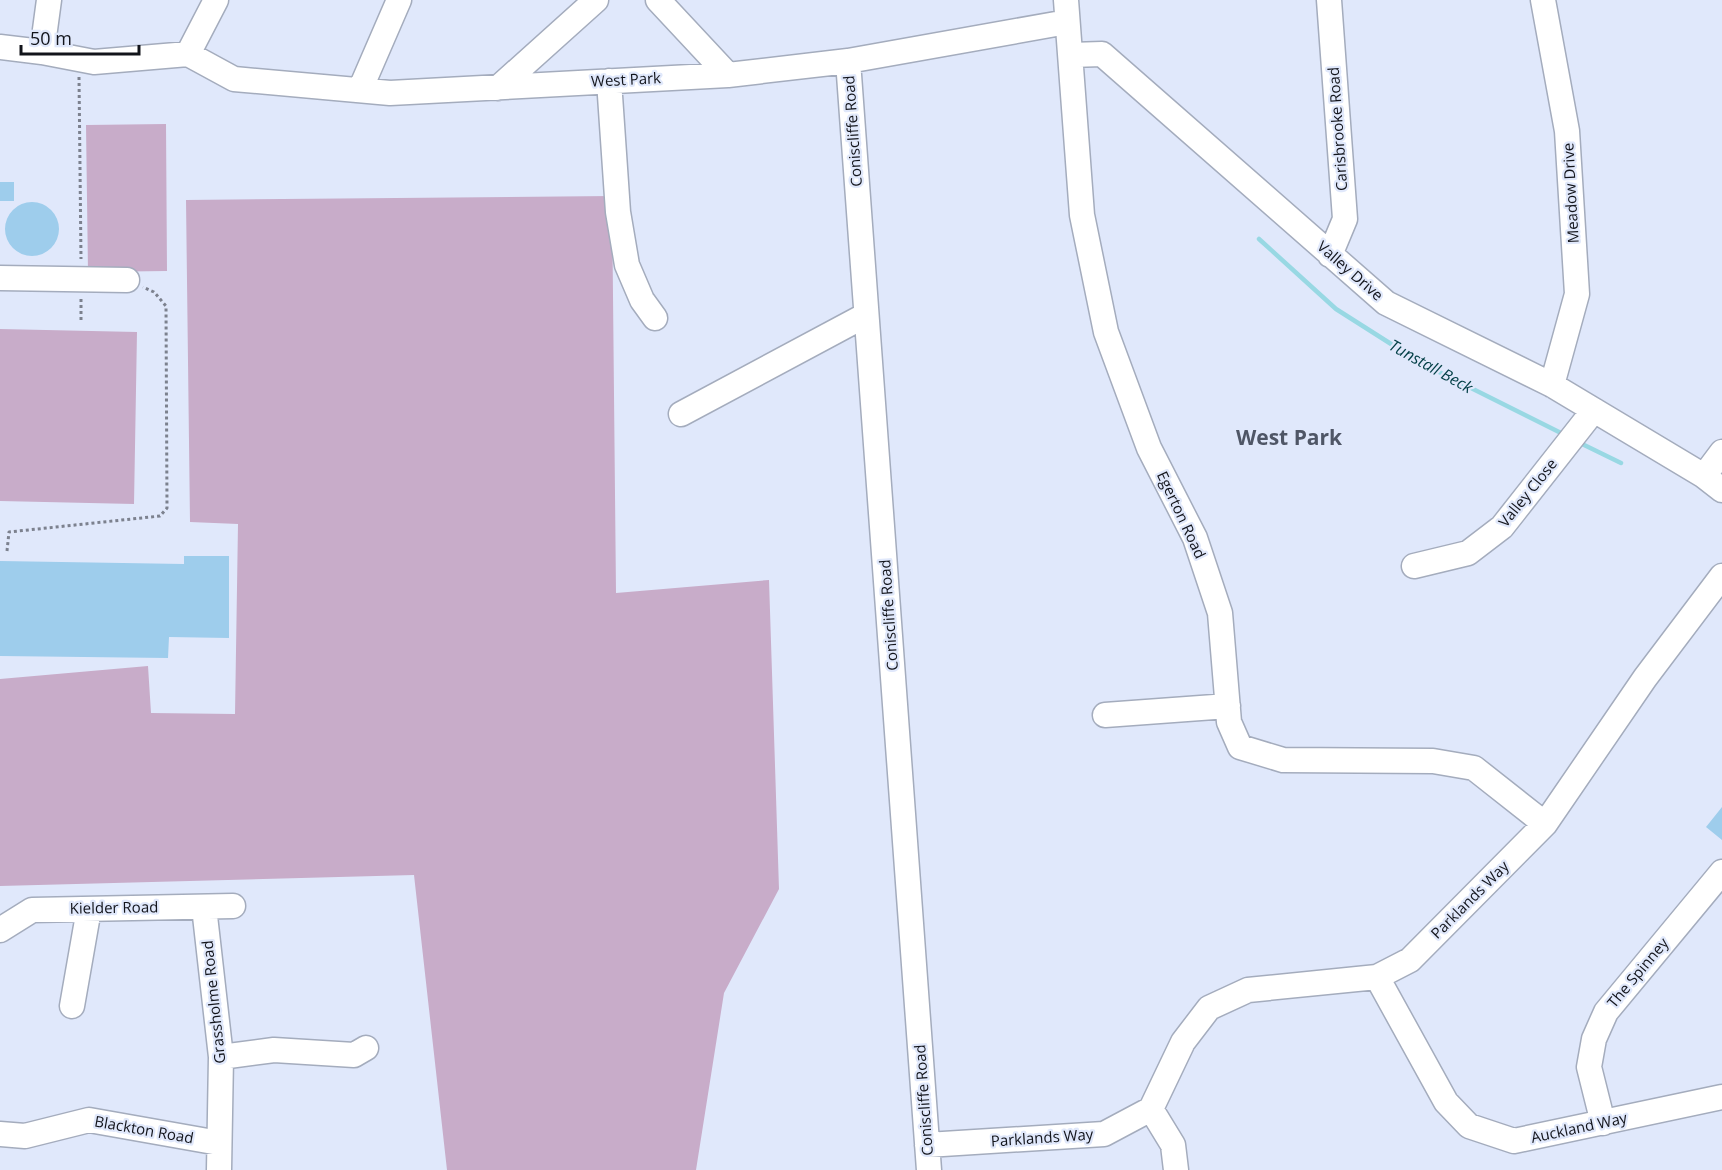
<svg xmlns="http://www.w3.org/2000/svg" width="1722" height="1170" font-family="'Open Sans',sans-serif">
<style>
.green{fill:#c8acc9}
.lines{fill:none;stroke-linecap:round;stroke-linejoin:round}
.stream{stroke:#98d8e3;stroke-width:4.5}
.building{fill:#9ecdec}
.minor-casing{stroke:#a4acbd;stroke-width:27}
.path{stroke:#7c818e;stroke-width:3;stroke-dasharray:3 3;stroke-linecap:butt}
.minor{stroke:#fff;stroke-width:24}
.labels{text-anchor:middle;stroke-width:4.5;stroke-linejoin:round;paint-order:stroke}
.street-label{font-size:15px;fill:#12141b;stroke:#e0e8fb}
.water-label{font-size:16px;font-style:italic;fill:#003e45;stroke:#e0e8fb}
.district-label{font-size:21px;font-weight:bold;fill:#4f5666;stroke:#e0e8fb}
</style>
<rect width="100%" height="100%" fill="#e0e8fb"/>
<!-- green -->
<path class="green" d="M 166,124 L 167,271 L 88,272 L 86,125 Z
M 612,196 L 616,593 L 769,580 L 779,889 L 724,993 L 696,1170 L 447,1170 L 414,875 L 0,886 L 0,679 L 148,666 L 151,713 L 235,714 L 238,524 L 190,522 L 186,200 Z
M 0,329 L 137,332 L 134,504 L 0,501 Z"/>
<g class="lines">
<!-- stream -->
<path class="stream" d="M 1259,239 L 1336,309 L 1421,363 L 1565,435
M 1578,442 L 1621,463"/>
</g>
<!-- building -->
<path class="building" d="M 0,182 L 14,182 L 14,201 L 0,201 Z
M5 229a27 27 0 1 1 54 0a27 27 0 1 1-54 0Z
M 184,556 L 229,556 L 229,638 L 169,637 L 168,658 L 0,656 L 0,561 L 184,564 Z
M 1722,807 L 1722,840 L 1706,827 Z"/>
<g class="lines">
<defs>
<path id="minor" d="M 658,0 L 728,75
M 1066,0 L 1082,215 L 1106,332 L 1149,448 L 1195,538 L 1220,613 L 1229,722 L 1240,747 L 1283,760 L 1433,761 L 1474,768 L 1545,824
M 1329,0 L 1345,219 L 1330,255
M 1543,0 L 1567,131 L 1577,294 L 1552,385
M 0,47 L 42,52 L 94,62 L 188,54 L 216,0
M 42,52 L 49,0
M 188,54 L 234,79 L 390,93 L 728,75 L 848,61 L 1067,22
M 1071,55 L 1102,54 L 1386,303 L 1552,385 L 1704,476 L 1722,490
M 848,61 L 929,1170
M 609,81 L 618,212 L 627,265 L 642,300 L 655,318
M 498,88 L 596,0
M 360,90 L 399,0
M 0,278 L 127,280
M 681,414 L 866,315
M 1704,476 L 1722,452
M 1414,566 L 1468,553 L 1502,527 L 1594,410
M 1105,715 L 1228,706
M 204,907 L 221,1057 L 219,1170
M 0,930 L 32,910 L 233,906
M 1377,977 L 1446,1102 L 1469,1126 L 1514,1141 L 1722,1097
M 72,1006 L 89,909
M 221,1057 L 274,1050 L 354,1055 L 366,1048
M 1151,1109 L 1173,1145 L 1176,1170
M 1603,1123 L 1589,1067 L 1594,1039 L 1606,1012 L 1722,872
M 0,1134 L 25,1136 L 89,1120 L 219,1143
M 927,1145 L 1104,1134 L 1151,1109 L 1183,1042 L 1209,1008 L 1248,990 L 1377,977 L 1410,960 L 1545,824 L 1645,678 L 1722,576"/>
</defs>
<!-- minor casing -->
<use href="#minor" class="minor-casing"/>
<!-- path -->
<path class="path" d="M 79,77 L 81,259
M 81,299 L 81,322
M 7,551 L 9,532 L 160,516 L 167,508 L 166,306 L 154,292 L 143,287"/>
<!-- minor -->
<use href="#minor" class="minor"/>
</g>
<g class="labels">
<!-- street labels -->
<g class="street-label">
<text transform="translate(626 80) rotate(-3)" y="5">West Park</text>
<text transform="translate(1338 129) rotate(-94)" y="5">Carisbrooke Road</text>
<text transform="translate(853 131) rotate(-94)" y="5">Coniscliffe Road</text>
<text transform="translate(1571 193) rotate(-93)" y="5">Meadow Drive</text>
<text transform="translate(1350 271) rotate(41)" y="5">Valley Drive</text>
<text transform="translate(1528 493) rotate(-51)" y="5">Valley Close</text>
<text transform="translate(1181 515) rotate(65)" y="5">Egerton Road</text>
<text transform="translate(889 615) rotate(-94)" y="5">Coniscliffe Road</text>
<text transform="translate(1470 900) rotate(-45)" y="5">Parklands Way</text>
<text transform="translate(114 908) rotate(-1)" y="5">Kielder Road</text>
<text transform="translate(1638 973) rotate(-50)" y="5">The Spinney</text>
<text transform="translate(214 1002) rotate(-96)" y="5">Grassholme Road</text>
<text transform="translate(924 1100) rotate(-94)" y="5">Coniscliffe Road</text>
<text transform="translate(1579 1128) rotate(-12)" y="5">Auckland Way</text>
<text transform="translate(144 1130) rotate(10)" y="5">Blackton Road</text>
<text transform="translate(1042 1138) rotate(-4)" y="5">Parklands Way</text>
</g>
<!-- water labels -->
<g class="water-label">
<text transform="translate(1431 366) rotate(29)" y="6">Tunstall Beck</text>
</g>
<!-- district labels -->
<g class="district-label">
<text x="1289" y="445">West Park</text>
</g>
</g>
<!-- scale -->
<path d="M21 45v9h118v-9" fill="none" stroke="#12141b" stroke-width="3"/>
<text x="30" y="45" font-size="18" fill="#12141b" stroke="#e0e8fb" stroke-width="4.5" paint-order="stroke">50 m</text>
</svg>
